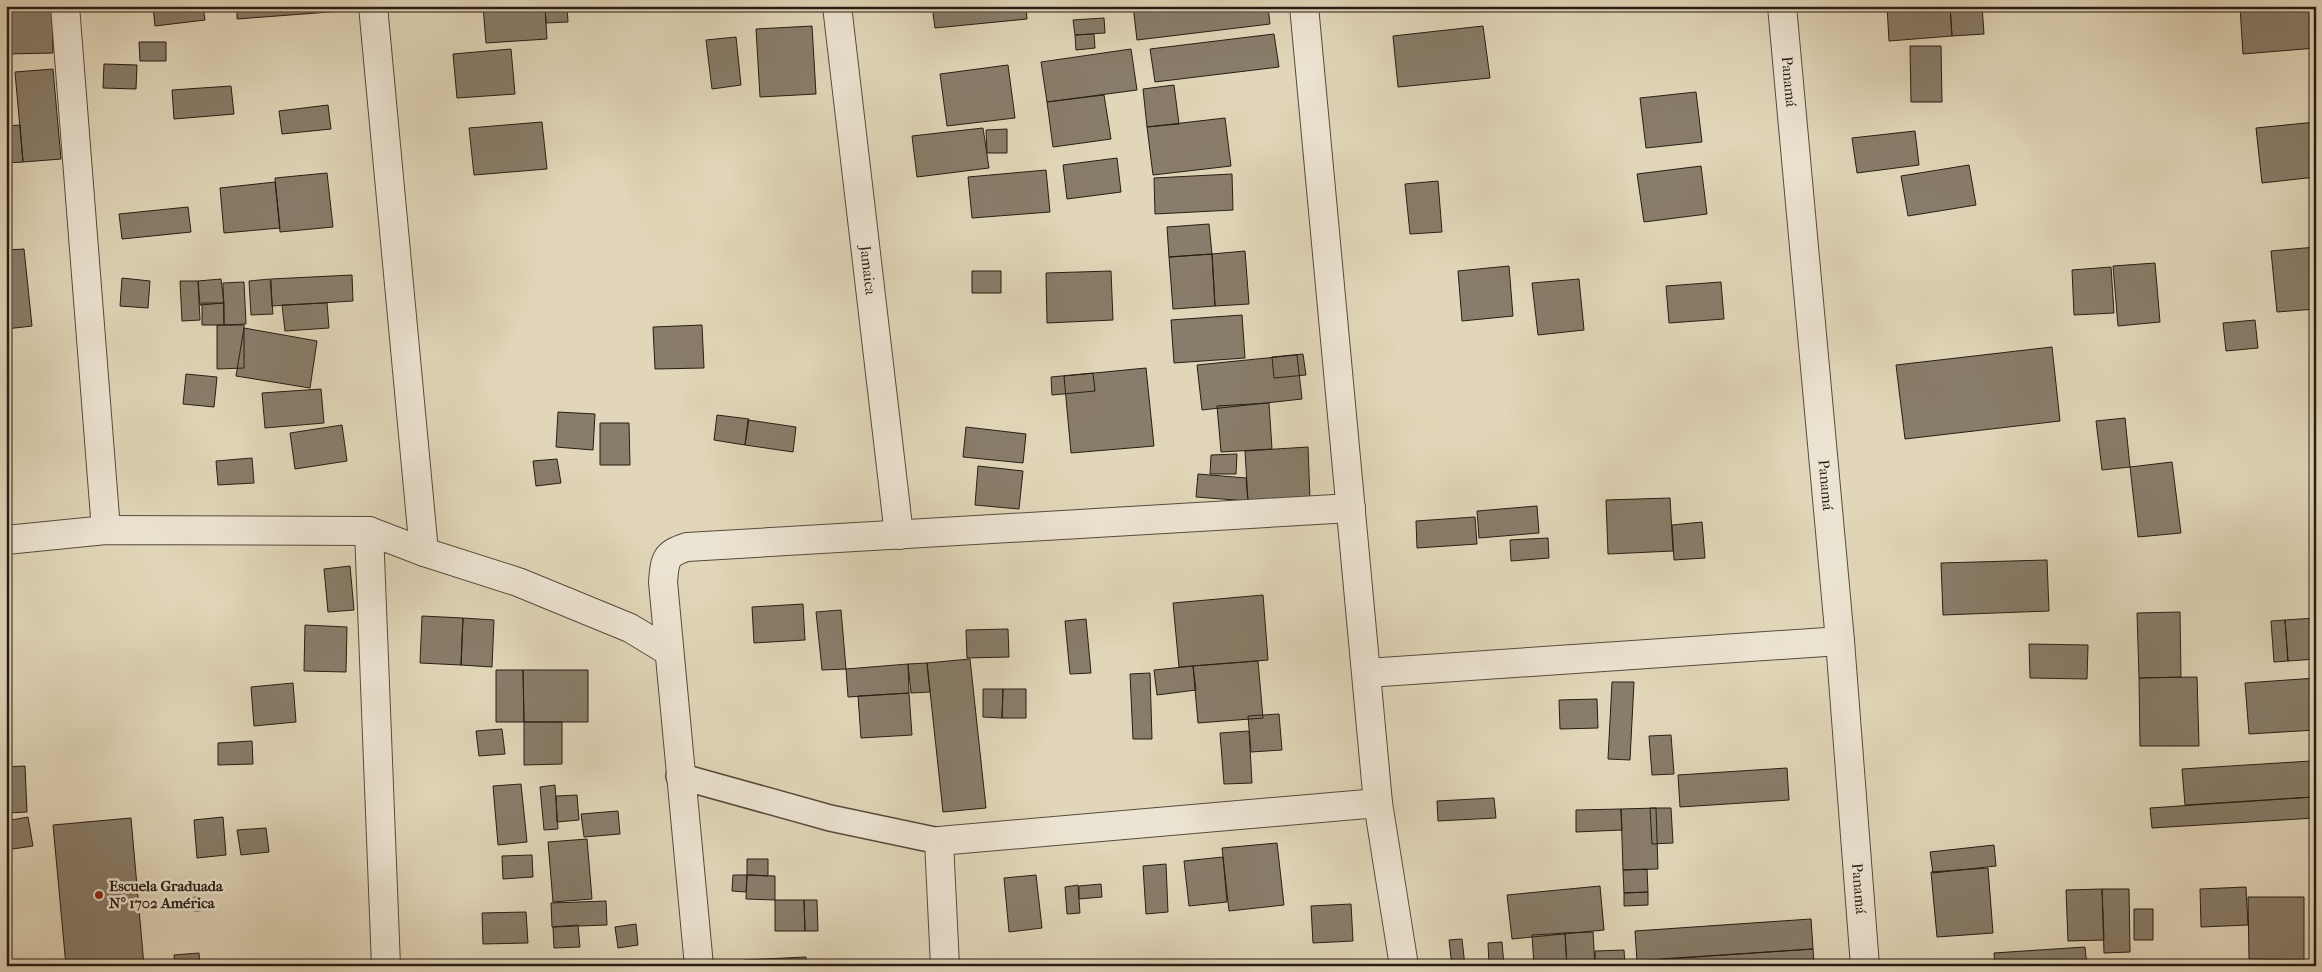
<svg xmlns="http://www.w3.org/2000/svg" width="2322" height="972" font-family="'IM FELL French Canon',serif">
<style>
.building{fill:#887d6a;stroke:#281d14}
.lines{fill:none;stroke-linecap:round;stroke-linejoin:round}
.lane-casing{stroke:#564b3d;stroke-width:28}
.street-casing{stroke:#564b3d;stroke-width:30}
.lane{stroke:#ece4d2;stroke-width:25}
.street{stroke:#ece4d2;stroke-width:28}
.tree{fill:#958a75}
.poi-dot{fill:#8f2418;stroke:#ece4d2;stroke-width:2}
.labels{text-anchor:middle;stroke-width:5;stroke-linejoin:round;paint-order:stroke}
.street-label{font-size:15px;fill:#281d14;stroke:#ece4d2}
.poi-label{font-size:15px;font-weight:bold;fill:#281d14;stroke:#ece4d2;text-anchor:start}
</style>
<rect width="100%" height="100%" fill="#e1d6b9"/>
<filter id="stains"><feTurbulence type="fractalNoise" baseFrequency=".004" numOctaves="4"/><feColorMatrix values="0 0 0 0 .2 0 0 0 0 .09 0 0 0 0 .02 0 0 0 .5 -.17"/></filter>
<radialGradient id="worn" r=".72"><stop offset=".6" stop-color="#630" stop-opacity="0"/><stop offset="1" stop-color="#630" stop-opacity=".3"/></radialGradient>
<!-- building -->
<path class="building" d="M 6,6 L 52,6 L 53,53 L 6,54 Z
M 153,6 L 203,6 L 205,20 L 155,26 Z
M 237,6 L 342,6 L 343,11 L 237,19 Z
M 483,6 L 545,6 L 547,39 L 486,43 Z
M 545,6 L 567,6 L 568,22 L 546,23 Z
M 932,6 L 1026,6 L 1027,19 L 935,28 Z
M 1133,6 L 1268,6 L 1270,24 L 1137,40 Z
M 1887,6 L 1950,6 L 1952,36 L 1889,41 Z
M 1950,6 L 1982,6 L 1984,34 L 1952,36 Z
M 2253,6 L 2316,6 L 2316,48 L 2243,54 L 2240,7 Z
M 1104,18 L 1105,33 L 1075,35 L 1073,20 Z
M 812,26 L 816,94 L 760,97 L 756,29 Z
M 1483,26 L 1490,78 L 1398,87 L 1393,36 Z
M 1094,34 L 1095,48 L 1076,50 L 1075,35 Z
M 1274,34 L 1279,67 L 1155,82 L 1150,49 Z
M 736,37 L 741,85 L 712,89 L 706,40 Z
M 139,42 L 166,42 L 166,61 L 140,61 Z
M 1910,46 L 1941,46 L 1942,102 L 1911,102 Z
M 511,49 L 515,94 L 457,98 L 453,54 Z
M 1131,49 L 1137,90 L 1047,102 L 1041,62 Z
M 104,64 L 137,65 L 136,89 L 103,88 Z
M 1008,65 L 1015,118 L 947,126 L 940,74 Z
M 53,69 L 61,159 L 23,162 L 15,72 Z
M 1174,85 L 1179,124 L 1147,127 L 1143,89 Z
M 231,86 L 234,114 L 174,119 L 172,90 Z
M 1696,92 L 1702,142 L 1646,148 L 1640,98 Z
M 1104,95 L 1111,139 L 1053,147 L 1047,102 Z
M 328,105 L 331,129 L 282,134 L 279,111 Z
M 1225,118 L 1231,166 L 1153,175 L 1147,127 Z
M 542,122 L 547,169 L 474,175 L 469,128 Z
M 2316,122 L 2316,177 L 2262,183 L 2256,128 Z
M 20,125 L 23,162 L 6,163 L 6,126 Z
M 983,128 L 989,168 L 917,177 L 912,136 Z
M 1007,129 L 1007,153 L 987,153 L 986,130 Z
M 1915,131 L 1919,165 L 1857,173 L 1852,138 Z
M 1117,158 L 1121,192 L 1067,199 L 1063,165 Z
M 1969,165 L 1976,205 L 1908,216 L 1901,176 Z
M 1701,166 L 1707,214 L 1644,222 L 1637,174 Z
M 1046,170 L 1050,212 L 972,218 L 968,177 Z
M 327,173 L 333,227 L 280,232 L 275,178 Z
M 1232,174 L 1233,210 L 1155,214 L 1154,178 Z
M 1438,181 L 1442,232 L 1410,234 L 1405,184 Z
M 275,182 L 280,228 L 224,233 L 220,188 Z
M 188,207 L 191,232 L 122,239 L 119,214 Z
M 1209,224 L 1212,254 L 1169,257 L 1167,227 Z
M 2316,247 L 2316,309 L 2277,312 L 2271,251 Z
M 24,249 L 32,326 L 6,329 L 6,250 Z
M 1245,251 L 1249,304 L 1215,306 L 1212,254 Z
M 1212,254 L 1215,306 L 1173,309 L 1169,257 Z
M 2155,263 L 2160,322 L 2118,326 L 2113,266 Z
M 1509,266 L 1513,316 L 1462,321 L 1458,271 Z
M 2111,267 L 2114,313 L 2074,315 L 2072,270 Z
M 972,271 L 1001,271 L 1001,293 L 972,293 Z
M 1111,271 L 1113,320 L 1047,323 L 1046,273 Z
M 352,275 L 353,301 L 272,306 L 271,279 Z
M 122,278 L 150,281 L 148,308 L 120,306 Z
M 221,279 L 224,303 L 200,305 L 198,281 Z
M 270,279 L 273,314 L 251,315 L 249,281 Z
M 1579,279 L 1584,330 L 1538,335 L 1532,283 Z
M 180,281 L 198,281 L 200,320 L 182,321 Z
M 244,282 L 246,324 L 224,325 L 223,283 Z
M 1721,282 L 1724,319 L 1669,323 L 1666,286 Z
M 202,303 L 224,303 L 224,325 L 202,325 Z
M 327,303 L 329,328 L 285,331 L 282,305 Z
M 1242,315 L 1245,358 L 1174,363 L 1171,320 Z
M 2255,320 L 2258,348 L 2226,351 L 2223,323 Z
M 217,325 L 244,325 L 244,368 L 217,369 Z
M 702,325 L 704,368 L 655,369 L 653,327 Z
M 244,328 L 317,341 L 310,388 L 236,376 Z
M 2052,347 L 2060,421 L 1905,439 L 1896,365 Z
M 1303,354 L 1306,375 L 1274,378 L 1272,357 Z
M 1297,355 L 1302,399 L 1202,410 L 1197,365 Z
M 1146,368 L 1154,446 L 1071,453 L 1064,376 Z
M 1093,373 L 1095,391 L 1052,395 L 1051,377 Z
M 186,374 L 217,377 L 214,407 L 183,404 Z
M 321,389 L 324,423 L 265,428 L 262,393 Z
M 1269,403 L 1272,449 L 1221,452 L 1217,406 Z
M 558,412 L 595,414 L 593,450 L 556,447 Z
M 717,415 L 749,419 L 745,445 L 714,440 Z
M 2125,418 L 2130,467 L 2102,470 L 2096,421 Z
M 748,420 L 796,427 L 793,452 L 745,445 Z
M 600,423 L 629,423 L 630,465 L 600,465 Z
M 342,425 L 347,461 L 295,469 L 290,433 Z
M 966,427 L 1026,434 L 1023,463 L 963,457 Z
M 1308,447 L 1310,499 L 1248,501 L 1245,451 Z
M 1237,454 L 1236,474 L 1210,474 L 1211,455 Z
M 252,458 L 254,483 L 218,485 L 216,461 Z
M 557,459 L 561,483 L 536,486 L 533,461 Z
M 2172,462 L 2181,533 L 2138,537 L 2130,467 Z
M 978,466 L 1023,471 L 1019,509 L 975,505 Z
M 1198,474 L 1246,478 L 1248,501 L 1196,497 Z
M 1670,498 L 1673,551 L 1608,554 L 1606,500 Z
M 1537,506 L 1539,533 L 1479,538 L 1477,511 Z
M 1475,517 L 1477,544 L 1417,548 L 1416,521 Z
M 1702,522 L 1705,558 L 1674,560 L 1672,525 Z
M 1548,538 L 1549,558 L 1511,561 L 1510,540 Z
M 2047,560 L 2049,611 L 1943,615 L 1941,563 Z
M 350,566 L 354,610 L 328,612 L 324,569 Z
M 1263,595 L 1268,660 L 1179,667 L 1173,603 Z
M 803,604 L 805,640 L 754,643 L 752,607 Z
M 841,610 L 846,669 L 822,670 L 816,612 Z
M 2180,612 L 2181,677 L 2139,678 L 2137,613 Z
M 422,616 L 463,618 L 461,665 L 420,663 Z
M 463,618 L 494,620 L 492,667 L 461,665 Z
M 2316,618 L 2316,659 L 2288,661 L 2285,620 Z
M 1086,619 L 1091,673 L 1070,674 L 1065,621 Z
M 2285,620 L 2288,661 L 2274,662 L 2271,621 Z
M 305,625 L 347,627 L 346,672 L 304,671 Z
M 1008,629 L 1009,657 L 967,658 L 966,630 Z
M 2029,644 L 2088,645 L 2087,679 L 2030,678 Z
M 970,659 L 986,808 L 943,812 L 927,663 Z
M 1258,661 L 1263,718 L 1198,723 L 1193,666 Z
M 927,663 L 930,692 L 911,693 L 908,664 Z
M 908,664 L 909,693 L 848,697 L 846,669 Z
M 1193,666 L 1196,690 L 1157,695 L 1154,670 Z
M 496,670 L 523,670 L 524,722 L 496,722 Z
M 523,670 L 588,670 L 588,722 L 524,722 Z
M 1150,673 L 1152,739 L 1133,739 L 1130,674 Z
M 2197,677 L 2199,746 L 2140,746 L 2139,678 Z
M 2316,678 L 2316,730 L 2249,734 L 2245,683 Z
M 1612,682 L 1634,682 L 1630,760 L 1608,759 Z
M 293,683 L 296,722 L 254,726 L 251,687 Z
M 983,689 L 1003,689 L 1002,718 L 983,717 Z
M 1003,689 L 1026,689 L 1026,718 L 1002,718 Z
M 909,693 L 912,735 L 861,738 L 858,696 Z
M 1597,699 L 1598,728 L 1560,729 L 1559,700 Z
M 1279,714 L 1282,750 L 1251,752 L 1248,716 Z
M 524,722 L 562,722 L 562,764 L 524,765 Z
M 502,729 L 505,754 L 479,756 L 476,731 Z
M 1249,731 L 1252,783 L 1224,784 L 1220,733 Z
M 1671,735 L 1674,774 L 1652,775 L 1649,736 Z
M 252,741 L 253,764 L 218,765 L 218,743 Z
M 2311,761 L 2313,797 L 2185,805 L 2182,769 Z
M 25,766 L 27,812 L 6,813 L 6,767 Z
M 1787,768 L 1789,800 L 1680,807 L 1678,775 Z
M 521,784 L 527,842 L 498,845 L 493,786 Z
M 555,785 L 558,829 L 544,830 L 540,787 Z
M 577,795 L 579,820 L 557,822 L 556,796 Z
M 2313,797 L 2315,818 L 2152,828 L 2150,808 Z
M 1494,798 L 1496,818 L 1438,821 L 1437,801 Z
M 1650,808 L 1671,808 L 1673,843 L 1652,844 Z
M 1656,808 L 1658,869 L 1623,870 L 1621,809 Z
M 1621,809 L 1622,830 L 1576,832 L 1576,810 Z
M 618,811 L 620,834 L 584,837 L 581,814 Z
M 28,817 L 33,846 L 6,850 L 6,821 Z
M 223,817 L 226,855 L 197,858 L 194,820 Z
M 131,818 L 144,966 L 66,966 L 53,825 Z
M 266,828 L 269,852 L 241,855 L 237,830 Z
M 587,839 L 592,899 L 553,902 L 548,842 Z
M 1277,843 L 1284,905 L 1229,911 L 1222,848 Z
M 1994,845 L 1996,866 L 1933,873 L 1930,852 Z
M 532,855 L 533,877 L 503,879 L 502,856 Z
M 1223,857 L 1227,902 L 1189,906 L 1184,861 Z
M 747,859 L 768,859 L 768,876 L 747,875 Z
M 1166,864 L 1168,912 L 1146,914 L 1143,866 Z
M 1988,868 L 1993,933 L 1937,937 L 1931,872 Z
M 1647,869 L 1648,892 L 1624,893 L 1623,870 Z
M 733,875 L 747,875 L 746,892 L 732,891 Z
M 747,875 L 775,876 L 775,900 L 746,899 Z
M 1036,875 L 1042,928 L 1009,932 L 1004,878 Z
M 1101,884 L 1102,897 L 1079,899 L 1079,886 Z
M 1078,885 L 1080,913 L 1067,914 L 1065,887 Z
M 1600,886 L 1604,930 L 1512,939 L 1507,895 Z
M 2246,887 L 2248,925 L 2201,927 L 2200,889 Z
M 2102,889 L 2104,940 L 2068,941 L 2066,890 Z
M 2102,889 L 2129,889 L 2130,952 L 2104,953 Z
M 1648,892 L 1648,905 L 1624,906 L 1624,893 Z
M 2248,897 L 2304,897 L 2304,960 L 2249,959 Z
M 775,900 L 804,900 L 805,931 L 775,931 Z
M 804,900 L 817,900 L 818,931 L 805,931 Z
M 606,901 L 607,925 L 552,927 L 551,903 Z
M 1351,904 L 1353,941 L 1313,943 L 1311,906 Z
M 2134,909 L 2153,909 L 2153,940 L 2134,940 Z
M 526,912 L 528,943 L 483,944 L 482,913 Z
M 1811,919 L 1813,949 L 1637,961 L 1635,931 Z
M 636,924 L 638,945 L 618,948 L 615,927 Z
M 578,925 L 580,947 L 554,948 L 553,927 Z
M 1593,932 L 1595,966 L 1567,966 L 1565,933 Z
M 1565,933 L 1567,966 L 1534,966 L 1532,935 Z
M 1462,939 L 1465,966 L 1452,966 L 1449,940 Z
M 1502,942 L 1504,966 L 1489,966 L 1488,943 Z
M 2085,947 L 2087,966 L 1995,966 L 1994,953 Z
M 1813,949 L 1814,964 L 1660,966 L 1660,959 Z
M 1624,950 L 1625,966 L 1595,966 L 1595,951 Z
M 199,953 L 200,966 L 175,966 L 174,955 Z
M 806,957 L 806,966 L 744,966 L 744,960 Z
M 547,961 L 607,961 L 607,966 L 547,966 Z
M 613,962 L 652,963 L 652,966 L 613,966 Z"/>
<g class="lines">
<defs>
<path id="lane" d="M 679,776 L 830,818 L 939,841"/>
<g id="street">
<path d="M 65,6 L 106,530"/>
<path d="M 373,6 L 424,552"/>
<path id="s1" d="M 837,6 L 899,535"/>
<path d="M 1304,6 L 1378,803 L 1404,966"/>
<path id="s2" d="M 1782,6 L 1840,641 L 1865,966"/>
<path d="M 369,531 L 386,966"/>
<path d="M 6,540 L 106,530 L 369,531 L 424,552 L 518,582 L 630,628 L 668,651"/>
<path d="M 1367,673 L 1840,641"/>
<path d="M 699,966 L 663,582 C 665,559 665,554 687,547 L 1351,508"/>
<path d="M 945,966 L 939,841 L 1378,803"/>
</g>
</defs>
<!-- lane casing -->
<use href="#lane" class="lane-casing"/>
<!-- street casing -->
<use href="#street" class="street-casing"/>
<!-- lane -->
<use href="#lane" class="lane"/>
<!-- street -->
<use href="#street" class="street"/>
</g>
<!-- trees -->
<circle class="tree" cx="197" cy="904" r="8"/>
<!-- markers -->
<circle class="poi-dot" cx="99" cy="895" r="5"/>
<g class="labels">
<!-- street labels -->
<g class="street-label">
<text dy="5" stroke="none"><textPath href="#s2" startOffset="76">Panamá</textPath></text>
<text dy="5" stroke="none"><textPath href="#s1" startOffset="266">Jamaica</textPath></text>
<text dy="5" stroke="none"><textPath href="#s2" startOffset="481">Panamá</textPath></text>
<text dy="5" stroke="none"><textPath href="#s2" startOffset="886">Panamá</textPath></text>
</g>
<!-- poi labels -->
<g class="poi-label">
<text x="109" y="891">Escuela Graduada<tspan x="109" dy="17">Nº 1702 América</tspan></text>
</g>
</g>
<!-- margin -->
<rect width="2322" height="972" fill="none" stroke="#e1d6b9" stroke-width="25"/>
<rect x="8" y="8" width="2307" height="957" fill="none" stroke="#281d14" stroke-width="2.5"/>
<rect x="12" y="12" width="2297" height="947" fill="none" stroke="#281d14"/>
<rect width="100%" height="100%" filter="url(#stains)"/>
<rect width="100%" height="100%" fill="url(#worn)"/>
</svg>
